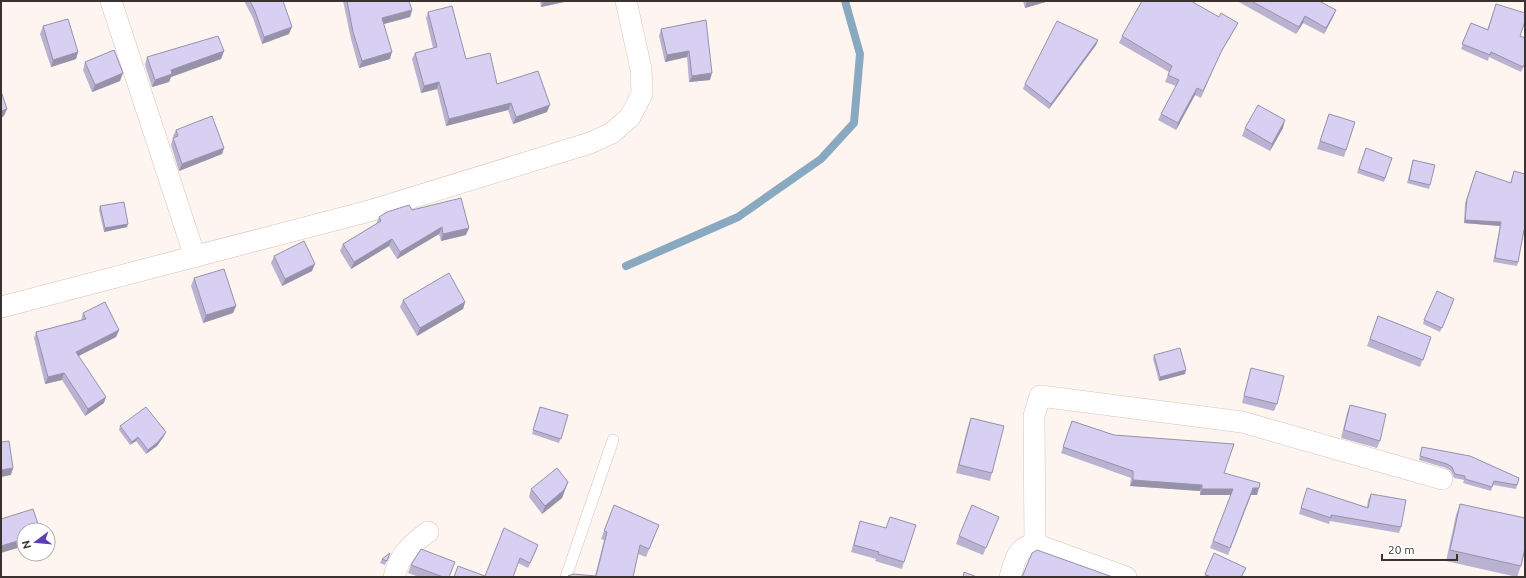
<svg xmlns="http://www.w3.org/2000/svg" width="1526" height="578" font-family="Ubuntu,sans-serif">
<style>
.lines{fill:none;stroke-linecap:round;stroke-linejoin:round}
.stream{stroke:#89a9c0;stroke-width:8}
.lane-casing{stroke:#d8c2b9;stroke-width:12}
.street-casing{stroke:#d8c2b9;stroke-width:22}
.lane{stroke:#fff;stroke-width:11}
.street{stroke:#fff;stroke-width:21}
.wall{fill:#b9b3d1}
.shaded-wall{fill:#9692aa}
.building{fill:#d7d0f3;stroke:#9692aa}
</style>
<rect width="100%" height="100%" fill="#fef5f1"/>
<g class="lines">
<!-- stream -->
<path class="stream" d="M 626,266 L 738,217 L 821,159 L 854,123 L 860,54 L 845,1"/>
<defs>
<path id="lane" d="M 566,577 L 613,440"/>
<path id="street" d="M 111,1 L 195,257
M 1,307 L 369,211 L 590,143 L 612,133 L 630,117 L 642,94 L 641,69 L 626,1
M 1035,544 L 1034,416 L 1040,396 L 1242,422 L 1442,479
M 394,577 C 399,556 411,544 428,532
M 1010,577 C 1015,561 1016,547 1035,544 L 1126,577"/>
</defs>
<!-- lane casing -->
<use href="#lane" class="lane-casing"/>
<!-- street casing -->
<use href="#street" class="street-casing"/>
<!-- lane -->
<use href="#lane" class="lane"/>
<!-- street -->
<use href="#street" class="street"/>
</g>
<!-- wall -->
<path class="wall" d="M 244,1 L 283,1 L 289,34 L 262,44 L 253,18 Z
M 343,1 L 409,1 L 412,10 L 410,17 L 384,24 L 390,59 L 359,68 L 351,39 Z
M 540,1 L 569,1 L 541,7 Z
M 1023,1 L 1049,1 L 1025,8 Z
M 1237,1 L 1319,1 L 1336,10 L 1333,17 L 1324,34 L 1303,23 L 1296,34 Z
M 1496,4 L 1520,36 L 1525,38 L 1525,64 L 1521,72 L 1489,57 L 1488,61 L 1461,49 L 1471,23 L 1487,30 Z
M 428,12 L 466,59 L 497,84 L 547,112 L 513,124 L 508,110 L 446,126 L 437,89 L 421,93 L 412,59 L 415,53 L 433,48 L 426,18 Z
M 706,20 L 710,80 L 689,82 L 687,57 L 665,62 L 659,36 L 661,29 Z
M 43,26 L 78,52 L 76,59 L 51,67 L 40,34 Z
M 1235,29 L 1219,56 L 1201,98 L 1195,95 L 1176,130 L 1158,120 L 1161,114 L 1176,86 L 1165,82 L 1169,72 L 1119,43 L 1122,36 Z
M 1098,40 L 1096,45 L 1049,109 L 1023,89 L 1025,84 Z
M 224,51 L 221,59 L 171,77 L 169,82 L 152,87 L 145,65 L 147,57 Z
M 85,62 L 120,81 L 92,92 L 83,70 Z
M 1329,114 L 1355,122 L 1344,157 L 1317,149 Z
M 1245,128 L 1283,128 L 1270,151 L 1242,136 Z
M 176,130 L 224,148 L 222,154 L 179,171 L 171,145 L 173,138 L 174,138 L 173,136 Z
M 1366,148 L 1392,158 L 1384,182 L 1357,173 Z
M 1413,160 L 1430,185 L 1429,189 L 1407,183 Z
M 1476,171 L 1510,183 L 1514,171 L 1525,174 L 1525,235 L 1523,235 L 1518,262 L 1517,266 L 1493,262 L 1500,226 L 1464,223 L 1465,203 Z
M 100,206 L 127,227 L 104,232 L 99,210 Z
M 412,210 L 466,235 L 441,241 L 439,234 L 397,259 L 389,246 L 351,269 L 340,251 L 343,244 L 376,224 L 379,217 Z
M 274,256 L 312,271 L 282,286 L 271,263 Z
M 194,278 L 236,306 L 233,313 L 203,323 L 191,286 Z
M 403,300 L 465,302 L 463,309 L 417,336 L 400,307 Z
M 1453,303 L 1440,332 L 1423,324 L 1424,320 Z
M 83,313 L 119,330 L 116,337 L 78,356 L 104,403 L 85,416 L 62,380 L 45,384 L 34,338 L 36,332 L 81,320 Z
M 1378,316 L 1431,337 L 1420,367 L 1367,346 Z
M 1154,355 L 1185,374 L 1159,381 L 1153,359 Z
M 1251,368 L 1277,404 L 1274,411 L 1242,403 L 1249,375 Z
M 1350,405 L 1380,441 L 1377,448 L 1341,438 L 1347,413 Z
M 540,407 L 568,415 L 559,443 L 532,434 Z
M 971,418 L 992,473 L 990,481 L 956,473 L 968,426 Z
M 1072,421 L 1224,473 L 1257,495 L 1251,495 L 1228,555 L 1210,548 L 1231,495 L 1200,495 L 1200,491 L 1130,486 L 1131,478 L 1061,453 Z
M 120,426 L 164,436 L 157,446 L 146,454 L 136,441 L 130,445 L 119,430 Z
M 1422,447 L 1519,478 L 1516,489 L 1493,485 L 1491,491 L 1463,483 L 1464,480 L 1454,478 L 1451,471 L 1446,468 L 1419,460 Z
M 568,482 L 562,498 L 542,514 L 529,497 L 531,489 Z
M 1305,494 L 1367,507 L 1368,500 L 1371,494 L 1401,527 L 1399,533 L 1330,521 L 1329,524 L 1299,514 Z
M 1460,504 L 1521,566 L 1517,577 L 1446,561 L 1456,515 Z
M 614,505 L 659,525 L 646,557 L 638,554 L 633,577 L 568,577 L 568,576 L 595,576 L 604,540 L 601,539 Z
M 860,521 L 904,562 L 902,569 L 875,561 L 876,559 L 851,552 Z
M 996,524 L 983,555 L 956,544 L 959,536 Z
M 537,549 L 528,568 L 518,563 L 485,576 Z
M 390,553 L 385,565 L 380,563 L 382,559 Z
M 411,565 L 449,577 L 419,577 L 408,573 Z
M 1246,568 L 1242,577 L 1204,577 L 1205,574 Z"/>
<!-- shaded-wall -->
<path class="shaded-wall" d="M 551,1 L 569,1 L 541,7 L 543,3 Z
M 1027,1 L 1049,1 L 1025,8 Z
M 412,10 L 410,17 L 380,25 L 382,18 Z
M 1336,10 L 1333,17 L 1324,34 L 1326,28 Z
M 1305,16 L 1303,23 L 1296,34 L 1299,27 Z
M 292,27 L 289,34 L 262,44 L 264,37 Z
M 1098,40 L 1096,45 L 1049,109 L 1051,104 Z
M 224,51 L 221,59 L 171,77 L 169,82 L 152,87 L 155,80 L 171,70 Z
M 689,51 L 687,57 L 665,62 L 667,55 Z
M 78,52 L 76,59 L 51,67 L 53,60 Z
M 392,52 L 390,59 L 359,68 L 362,61 Z
M 123,73 L 120,81 L 92,92 L 95,85 Z
M 712,73 L 710,80 L 689,82 L 692,76 Z
M 439,82 L 437,89 L 421,93 L 424,86 Z
M 1197,88 L 1195,95 L 1176,130 L 1178,123 Z
M 511,103 L 508,110 L 446,126 L 449,119 Z
M 550,105 L 547,112 L 513,124 L 516,117 Z
M 7,109 L 4,116 L 1,118 L 1,111 Z
M 1285,120 L 1283,128 L 1270,151 L 1272,144 Z
M 224,148 L 222,154 L 179,171 L 182,164 Z
M 1465,220 L 1501,222 L 1500,226 L 1464,223 Z
M 128,224 L 127,227 L 104,232 L 105,228 Z
M 442,227 L 439,234 L 397,259 L 400,252 Z
M 469,228 L 466,235 L 441,241 L 443,234 Z
M 392,239 L 389,246 L 351,269 L 354,262 Z
M 315,264 L 312,271 L 282,286 L 285,279 Z
M 465,302 L 463,309 L 417,336 L 420,328 Z
M 236,306 L 233,313 L 203,323 L 206,315 Z
M 119,330 L 116,337 L 73,359 L 76,352 Z
M 1186,370 L 1185,374 L 1159,381 L 1160,377 Z
M 64,373 L 62,380 L 45,384 L 48,377 Z
M 106,397 L 104,403 L 85,416 L 88,409 Z
M 166,432 L 164,436 L 157,446 L 146,454 L 148,450 Z
M 138,437 L 136,441 L 130,445 L 132,442 Z
M 13,468 L 11,475 L 1,477 L 1,470 Z
M 1133,480 L 1202,485 L 1200,491 L 1130,486 Z
M 568,482 L 562,498 L 542,514 L 545,506 Z
M 1253,488 L 1259,488 L 1257,495 L 1251,495 L 1228,555 Z
M 1202,489 L 1233,489 L 1231,495 L 1200,495 Z
M 24,539 L 24,546 L 1,553 L 1,546 Z"/>
<!-- building -->
<path class="building" d="M 250,1 L 283,1 L 292,27 L 264,37 L 255,11 Z
M 347,1 L 409,1 L 412,10 L 382,18 L 392,52 L 362,61 L 353,32 Z
M 542,1 L 551,1 L 543,3 Z
M 1142,1 L 1191,1 L 1219,17 L 1221,13 L 1238,23 L 1222,50 L 1203,91 L 1197,88 L 1178,123 L 1161,114 L 1179,80 L 1168,75 L 1172,66 L 1122,36 Z
M 1251,1 L 1319,1 L 1336,10 L 1326,28 L 1305,16 L 1299,27 Z
M 1496,4 L 1525,13 L 1525,21 L 1520,36 L 1525,38 L 1525,63 L 1523,67 L 1491,52 L 1490,55 L 1462,44 L 1471,23 L 1488,30 Z
M 452,6 L 466,59 L 490,53 L 497,84 L 538,71 L 550,105 L 516,117 L 511,103 L 449,119 L 439,82 L 424,86 L 415,53 L 437,47 L 428,12 Z
M 68,19 L 78,52 L 53,60 L 43,26 Z
M 706,20 L 712,73 L 692,76 L 689,51 L 667,55 L 661,29 Z
M 1057,21 L 1098,40 L 1051,104 L 1025,84 Z
M 218,36 L 224,51 L 171,70 L 172,74 L 155,80 L 147,57 Z
M 114,50 L 123,73 L 95,85 L 85,62 Z
M 1,91 L 7,109 L 1,111 Z
M 1258,105 L 1285,120 L 1272,144 L 1245,128 Z
M 1329,114 L 1355,122 L 1346,150 L 1320,141 Z
M 212,116 L 224,148 L 182,164 L 173,138 L 178,136 L 176,130 Z
M 1366,148 L 1392,158 L 1385,178 L 1359,169 Z
M 1413,160 L 1435,165 L 1430,185 L 1409,180 Z
M 1476,171 L 1511,183 L 1514,171 L 1525,174 L 1525,231 L 1524,230 L 1518,262 L 1495,258 L 1501,222 L 1465,220 L 1467,199 Z
M 461,198 L 469,228 L 443,234 L 442,227 L 400,252 L 392,239 L 354,262 L 343,244 L 381,221 L 379,217 L 387,212 L 409,205 L 412,210 Z
M 124,202 L 128,224 L 105,228 L 100,206 Z
M 304,241 L 315,264 L 285,279 L 274,256 Z
M 224,269 L 236,306 L 206,315 L 194,278 Z
M 449,273 L 465,302 L 420,328 L 403,300 Z
M 1437,291 L 1454,299 L 1442,328 L 1424,320 Z
M 105,302 L 119,330 L 76,352 L 106,397 L 88,409 L 64,373 L 48,377 L 36,332 L 86,319 L 83,313 Z
M 1378,316 L 1431,337 L 1423,360 L 1370,339 Z
M 1180,348 L 1186,370 L 1160,377 L 1154,355 Z
M 1251,368 L 1284,376 L 1277,404 L 1244,396 Z
M 1350,405 L 1386,414 L 1380,441 L 1344,430 Z
M 146,407 L 166,432 L 158,442 L 148,450 L 138,437 L 132,442 L 120,426 Z
M 540,407 L 568,415 L 561,439 L 533,430 Z
M 971,418 L 1004,426 L 992,473 L 959,465 Z
M 1072,421 L 1114,435 L 1234,444 L 1224,473 L 1260,483 L 1259,488 L 1253,488 L 1230,548 L 1213,541 L 1233,489 L 1202,489 L 1202,485 L 1133,480 L 1133,471 L 1063,447 Z
M 9,441 L 13,468 L 1,470 L 1,442 Z
M 1422,447 L 1470,456 L 1519,478 L 1517,485 L 1494,481 L 1492,487 L 1465,479 L 1465,476 L 1455,474 L 1452,467 L 1447,464 L 1420,456 Z
M 557,468 L 568,482 L 564,490 L 545,506 L 531,489 Z
M 1307,488 L 1368,508 L 1371,494 L 1406,500 L 1401,527 L 1331,515 L 1331,518 L 1301,508 Z
M 1460,504 L 1525,518 L 1525,548 L 1521,566 L 1450,550 Z
M 614,505 L 659,525 L 649,549 L 640,545 L 633,577 L 568,577 L 568,576 L 573,574 L 596,576 L 607,532 L 604,531 Z
M 972,505 L 999,517 L 986,548 L 959,536 Z
M 33,509 L 40,530 L 24,530 L 24,539 L 1,546 L 1,519 Z
M 890,517 L 916,525 L 904,562 L 878,554 L 879,552 L 854,545 L 860,521 L 886,528 Z
M 504,528 L 538,545 L 530,563 L 520,558 L 513,577 L 454,577 L 458,566 L 485,576 Z
M 421,549 L 455,562 L 449,577 L 443,577 L 411,565 Z
M 1037,550 L 1110,576 L 1112,577 L 1022,577 L 1032,553 Z
M 390,553 L 387,561 L 382,559 Z
M 1214,553 L 1246,568 L 1241,577 L 1210,577 L 1205,574 Z
M 964,572 L 977,577 L 963,577 Z"/>
<!-- border -->
<rect width="1526" height="578" fill="none" stroke="#3b322f" stroke-width="4"/>
<!-- north arrow -->
<g transform="translate(36 542) rotate(254)"><circle r="19" fill="#ffffff" stroke="#b1adac"/>
<path d="M0-3L7 15L0 10L-7 15Z" fill="#5d3db6"/>
<text y="-6" font-size="11" font-weight="bold" text-anchor="middle" fill="#3b322f">N</text>
</g>
<!-- scale -->
<path d="M1382 554v6h75v-6" fill="none" stroke="#3b322f" stroke-width="2"/>
<text x="1388" y="554" font-size="12" fill="#3b322f" stroke="#ffffff" stroke-width="3" paint-order="stroke">20 m</text>
</svg>
